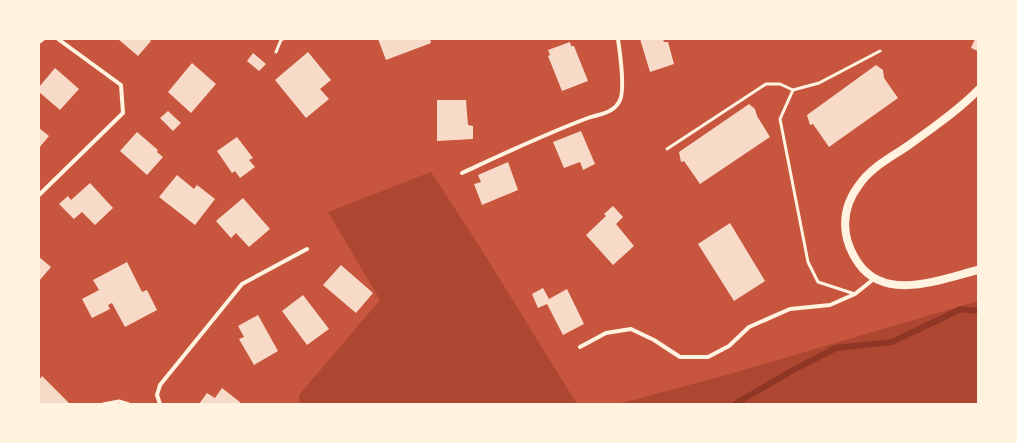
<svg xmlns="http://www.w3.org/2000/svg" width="1017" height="443" font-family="'Alegreya Sans',sans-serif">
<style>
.green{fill:#ae4732}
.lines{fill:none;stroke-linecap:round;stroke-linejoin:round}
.stream{stroke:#8f3625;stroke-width:6}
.building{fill:#f7dbc8}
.service{stroke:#fff3e0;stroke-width:3}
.minor{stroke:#fff3e0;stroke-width:4}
.secondary{stroke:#fff3e0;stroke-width:8}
</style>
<rect width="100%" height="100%" fill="#c8553d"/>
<!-- green -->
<path class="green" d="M 431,172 L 478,244 L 577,404 L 300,404 L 299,395 L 380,300 L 328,212 Z
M 978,301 L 978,404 L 618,404 L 730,374 Z"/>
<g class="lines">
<!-- stream -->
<path class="stream" d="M 735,404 L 795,369 L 836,348 L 892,342 L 961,309 L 978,311"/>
</g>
<!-- building -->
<path class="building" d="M 118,39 L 149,39 L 151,41 L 138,56 Z
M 378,39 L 430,39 L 431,43 L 386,60 Z
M 640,39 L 663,39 L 664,42 L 668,42 L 674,64 L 650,72 Z
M 975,39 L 978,39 L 978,51 L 971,48 Z
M 570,42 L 571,46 L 574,46 L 588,81 L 562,91 L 548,56 L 550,55 L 548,50 Z
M 308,52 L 331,80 L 320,89 L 329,99 L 306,118 L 275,80 Z
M 253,53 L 266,64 L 259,71 L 247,61 Z
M 192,63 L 216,84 L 191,113 L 168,92 Z
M 876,65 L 883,70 L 884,78 L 898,98 L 829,147 L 813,124 L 810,125 L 807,115 Z
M 55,68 L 79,89 L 60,110 L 39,92 L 39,87 Z
M 437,100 L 466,100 L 468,125 L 473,126 L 473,139 L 437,141 Z
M 749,104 L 755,109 L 757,116 L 770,137 L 700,184 L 684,161 L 681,162 L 679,152 Z
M 168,111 L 181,123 L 173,131 L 160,118 Z
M 39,128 L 49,136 L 39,148 Z
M 581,131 L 595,164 L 583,170 L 580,162 L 564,168 L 553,142 Z
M 137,132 L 158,150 L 157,152 L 163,157 L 147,175 L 120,151 Z
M 237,137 L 253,158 L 249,160 L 255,167 L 240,178 L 235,171 L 232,173 L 217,151 Z
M 508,162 L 518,190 L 482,205 L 474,184 L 481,182 L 478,175 Z
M 177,175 L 194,189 L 197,185 L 215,199 L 195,225 L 159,197 Z
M 90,183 L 113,208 L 95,225 L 82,212 L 74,219 L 59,204 L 68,196 L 71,200 Z
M 243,198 L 270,229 L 249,247 L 236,233 L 231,238 L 216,221 Z
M 613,206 L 623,217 L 616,224 L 634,246 L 613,265 L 586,235 L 606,216 L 604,214 Z
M 730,223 L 765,281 L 734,301 L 698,244 Z
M 39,257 L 51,267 L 39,281 Z
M 127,262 L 142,292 L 147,290 L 157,310 L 125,327 L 112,303 L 108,305 L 110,309 L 92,318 L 82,299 L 99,290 L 93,280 Z
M 341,265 L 373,293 L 356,313 L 323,285 Z
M 543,288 L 549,299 L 567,289 L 584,324 L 563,335 L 547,304 L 538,308 L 532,294 Z
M 303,295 L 329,329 L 307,345 L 282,311 Z
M 258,315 L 278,351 L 254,365 L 239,339 L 244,337 L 238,326 Z
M 42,376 L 70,404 L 39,404 L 39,380 Z
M 222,388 L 240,402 L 239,404 L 199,404 L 207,393 L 215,398 Z"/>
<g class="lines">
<!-- service -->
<path class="service" d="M 276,52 L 281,40 L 283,39
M 793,90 L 780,119 L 808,262 L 818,282 L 855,294
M 667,149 L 766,84 L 780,84 L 793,90 L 819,83 L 880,51
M 103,404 L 119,401 L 129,404"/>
<!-- minor -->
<path class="minor" d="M 39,42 L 43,39
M 462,173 C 503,154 545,134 588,118 C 599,114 612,114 619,102 C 626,92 620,53 618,39
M 39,195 L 123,113 L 121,85 L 58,39
M 580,347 L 606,333 L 631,329 L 654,340 L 680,357 L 708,357 L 729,346 L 749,327 L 790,309 L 830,305 L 855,294 L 875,278
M 160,404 L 157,395 L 160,385 L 242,284 L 307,249"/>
<!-- secondary -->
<path class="secondary" d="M 978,90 C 958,111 932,128 909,145 C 892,157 871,167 859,185 C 840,210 841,239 859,264 C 886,302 941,279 978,270"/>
</g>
<!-- border -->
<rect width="1017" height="443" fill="none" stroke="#fff3e0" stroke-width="80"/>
</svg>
